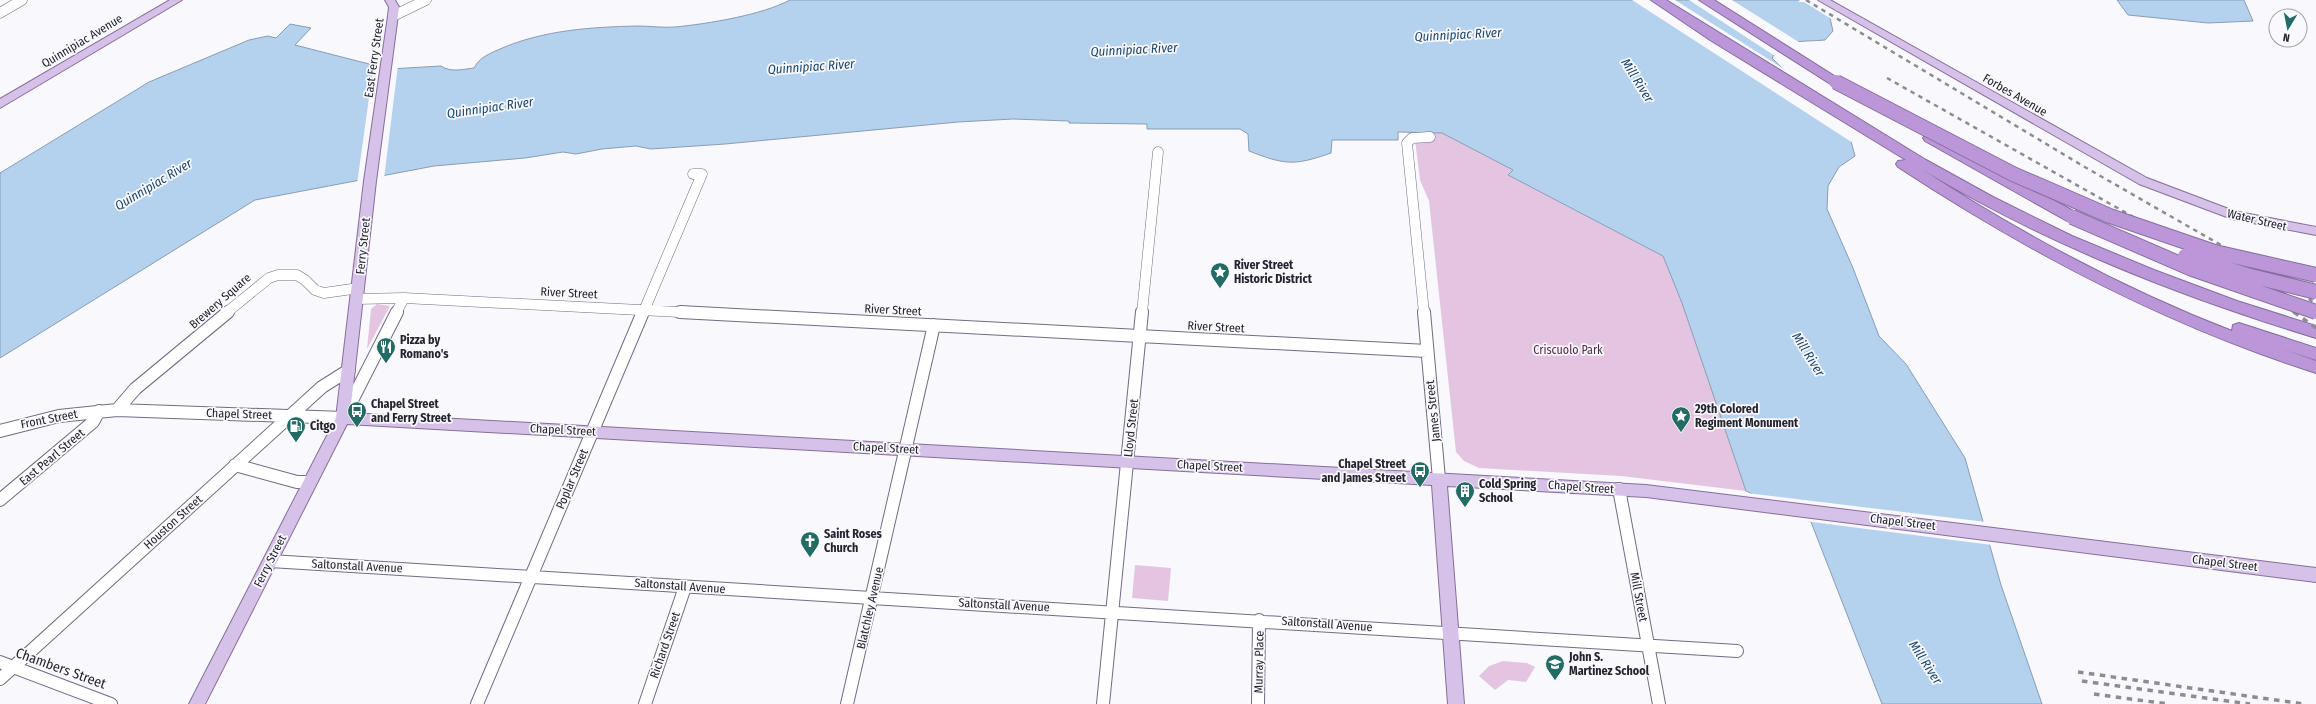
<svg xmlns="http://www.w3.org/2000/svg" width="2316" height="704" font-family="'Fira Sans Condensed',sans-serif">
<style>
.green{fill:#e4c5e1}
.water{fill:#b4d1ee;stroke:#899db4}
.pier{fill:#f8f8fd}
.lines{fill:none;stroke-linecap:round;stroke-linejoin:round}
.minor-far1-casing{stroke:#6e6d85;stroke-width:11}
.minor-casing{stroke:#6e6d85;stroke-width:14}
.major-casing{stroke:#866e9d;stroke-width:2}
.highway-casing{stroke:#866e9d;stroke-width:2}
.minor-far1{stroke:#fff;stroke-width:10}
.minor{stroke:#fff;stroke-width:12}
.major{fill:#d6c1e8;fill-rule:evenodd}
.highway{fill:#bb97d9;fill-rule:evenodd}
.rail-far1{stroke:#8c8c94;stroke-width:2.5;stroke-dasharray:4.5 4.5;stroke-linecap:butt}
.rail{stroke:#8c8c94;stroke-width:3.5;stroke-dasharray:5.5 5.5;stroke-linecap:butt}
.highway-bridge-casing{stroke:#866e9d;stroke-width:16;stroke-linecap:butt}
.highway-bridge{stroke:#bb97d9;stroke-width:14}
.labels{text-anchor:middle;stroke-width:3.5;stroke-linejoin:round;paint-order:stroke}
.street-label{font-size:12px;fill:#24232e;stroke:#f8f8fd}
.poi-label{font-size:12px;font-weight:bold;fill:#24232e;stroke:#f8f8fd;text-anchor:start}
.park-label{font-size:12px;fill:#522a4f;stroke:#f8f8fd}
.water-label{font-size:13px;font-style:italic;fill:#1a466c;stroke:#f8f8fd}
.near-street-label{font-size:14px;fill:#24232e;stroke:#f8f8fd}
</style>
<rect width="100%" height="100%" fill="#f8f8fd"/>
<!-- green -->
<path class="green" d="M 1414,132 L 1442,133 L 1513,170 L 1508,175 L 1663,256 L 1682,303 L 1746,491 L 1621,476 L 1479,468 L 1464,461 L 1456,452 L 1429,201 L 1420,180 Z
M 377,304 L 390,306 L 367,349 L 371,309 Z
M 1135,565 L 1171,568 L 1168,601 L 1132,598 Z
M 1503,661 L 1527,663 L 1535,667 L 1526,682 L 1508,680 L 1495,690 L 1479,676 L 1489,666 Z"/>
<!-- water -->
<path class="water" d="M 790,0 L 1819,0 L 1830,18 L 1833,31 L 1825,40 C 1805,42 1782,38 1772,58 L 1849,134 L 1855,156 L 1839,167 L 1828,186 L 1827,209 L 1853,268 L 1879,336 L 1906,364 L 1965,458 L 2001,585 L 2042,704 L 1882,704 L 1811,522 L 1746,491 L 1682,303 L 1663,256 L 1508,175 L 1513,170 L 1442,133 L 1398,132 L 1398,140 L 1332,140 L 1331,153 C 1294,166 1285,165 1249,151 L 1248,134 L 1240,129 L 1147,129 L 1147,124 L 1069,123 L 1069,121 L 1013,119 L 958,122 L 725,144 L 651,149 L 636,146 L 602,149 L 576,154 L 563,152 L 525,158 L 434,166 L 255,200 L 0,358 L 0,173 L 149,82 L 249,40 L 268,36 L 276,38 L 290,24 L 311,28 L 295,45 L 373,65 L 372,70 L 441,66 C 451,73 464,69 474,68 C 480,57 489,54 500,49 C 543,30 592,27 638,26 C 650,26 663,28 675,27 C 707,24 762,15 790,0 Z
M 2117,0 L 2244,0 L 2253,21 L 2208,23 L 2128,15 Z"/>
<!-- pier -->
<path class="pier" d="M 1632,0 L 1675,0 L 1787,71 L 1850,133 L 1853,143 Z
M 1689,0 L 1732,0 L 1802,44 L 1792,44 L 1778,51 L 1775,56 Z
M 1800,0 L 1821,0 L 1833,20 L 1804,2 L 1798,2 Z
M 398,65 L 384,179 L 357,184 L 373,69 Z
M 1747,493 L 1986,522 L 1992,545 L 1804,521 Z"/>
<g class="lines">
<defs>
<path id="minor-far1" d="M 0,13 L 22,0
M 393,16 L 426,0
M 357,299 L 404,298 L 699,313
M 226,313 L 269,278 L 278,275 L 297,275 L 305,280 L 315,290 L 324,293 L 359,288
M 396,313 L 404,298
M 643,313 L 702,174 L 693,174
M 1142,313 L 1158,152
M 1424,313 L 1407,143 L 1412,138 L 1430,137"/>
<path id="minor" d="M 680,312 L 1427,351
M 1424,312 L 1439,479
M 117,410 L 135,389 L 228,312
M 0,431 L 59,416 L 117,410 L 343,418 L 397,312
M 235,465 L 297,482 L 310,482
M 1619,489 L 1659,704
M 0,500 L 93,422 L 99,411
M 270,561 L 1737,651
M 0,662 L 111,704
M 0,679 L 322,387 L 349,370
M 477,704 L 643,312
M 645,704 L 685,587
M 847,704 L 934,325
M 1103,704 L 1142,312
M 1258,704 L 1259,620"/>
<path id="major" d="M 170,0 L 182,0 L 0,108 L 0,99 Z
M 385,0 L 395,0 L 399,7 L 376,181 L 350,413 L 1646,485 L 2316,568 L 2316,582 L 1646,497 L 1447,486 L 1464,704 L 1448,704 L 1432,485 L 347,424 L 205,704 L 189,704 L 336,418 L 364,181 L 388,16 L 389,7 Z
M 1818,0 L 1830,0 L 2147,178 L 2234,211 L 2316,227 L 2316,235 L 2232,219 L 2139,184 Z"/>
<path id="highway" d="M 1651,0 L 1666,0 L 1926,160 L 1993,197 L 2072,236 L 2154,270 L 2237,301 L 2316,326 L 2316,338 C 2179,296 2046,244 1923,170 C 2020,233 2123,289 2232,331 L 2233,325 L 2239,323 L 2316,348 L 2316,360 L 2285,350 L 2316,361 L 2316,373 C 2166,325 2029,253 1898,167 L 1896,164 L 1898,161 L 1906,160 L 1710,40 Z
M 1699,0 L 1714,0 L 1855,89 L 1848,93 L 1843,92 Z
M 1930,133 L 2077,213 L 2079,217 L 2077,221 L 2067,221 L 1925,141 L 1923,138 L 1925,135 Z"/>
</defs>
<!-- minor-far1 casing -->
<use href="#minor-far1" class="minor-far1-casing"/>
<!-- minor casing -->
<use href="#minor" class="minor-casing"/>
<!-- major casing -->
<use href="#major" class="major-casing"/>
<!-- highway casing -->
<use href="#highway" class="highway-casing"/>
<!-- minor-far1 -->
<use href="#minor-far1" class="minor-far1"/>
<!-- minor -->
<use href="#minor" class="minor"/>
<!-- major -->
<use href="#major" class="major"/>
<!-- highway -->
<use href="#highway" class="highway"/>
<!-- rail-far1 -->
<path class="rail-far1" d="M 1806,0 L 2083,166 L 2287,283 L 2316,304
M 1887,78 L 2137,219 L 2295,313"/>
<!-- rail -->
<path class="rail" d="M 2294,312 L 2316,328
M 2078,672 L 2304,704
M 2082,681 L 2250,704
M 2094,694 L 2168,704"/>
<defs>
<path id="highway-bridge" d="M 1836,82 L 2013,174 L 2110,216 L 2215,252 L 2316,275
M 2072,217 L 2192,269 L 2316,312
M 2185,256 L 2247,275 L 2316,292"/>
</defs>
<!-- highway-bridge casing -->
<use href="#highway-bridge" class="highway-bridge-casing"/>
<!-- highway-bridge -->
<use href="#highway-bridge" class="highway-bridge"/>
</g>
<!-- icons -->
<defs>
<symbol id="sight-pin" viewBox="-11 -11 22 30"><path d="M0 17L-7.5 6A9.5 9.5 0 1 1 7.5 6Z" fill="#236c65" stroke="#f8f8fd"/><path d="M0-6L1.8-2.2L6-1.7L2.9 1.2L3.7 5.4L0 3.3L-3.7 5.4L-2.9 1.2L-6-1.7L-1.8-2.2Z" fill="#fff"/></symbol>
<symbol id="restaurant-pin" viewBox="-11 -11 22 30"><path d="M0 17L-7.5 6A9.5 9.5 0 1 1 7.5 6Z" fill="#236c65" stroke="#f8f8fd"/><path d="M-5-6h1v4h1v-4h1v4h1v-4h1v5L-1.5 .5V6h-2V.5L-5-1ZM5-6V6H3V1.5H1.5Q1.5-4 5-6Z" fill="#fff"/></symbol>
<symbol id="bus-pin" viewBox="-11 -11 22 30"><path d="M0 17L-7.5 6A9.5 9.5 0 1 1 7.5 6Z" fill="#236c65" stroke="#f8f8fd"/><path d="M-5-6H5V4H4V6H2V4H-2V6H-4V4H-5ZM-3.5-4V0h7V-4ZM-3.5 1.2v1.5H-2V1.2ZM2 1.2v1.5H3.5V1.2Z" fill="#fff"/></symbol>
<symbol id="fuel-pin" viewBox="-11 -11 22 30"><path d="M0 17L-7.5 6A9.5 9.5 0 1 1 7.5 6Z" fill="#236c65" stroke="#f8f8fd"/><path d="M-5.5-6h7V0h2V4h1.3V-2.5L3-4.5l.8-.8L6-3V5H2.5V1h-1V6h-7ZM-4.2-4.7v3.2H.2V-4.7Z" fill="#fff"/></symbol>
<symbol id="building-pin" viewBox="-11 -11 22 30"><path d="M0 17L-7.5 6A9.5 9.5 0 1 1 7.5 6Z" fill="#236c65" stroke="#f8f8fd"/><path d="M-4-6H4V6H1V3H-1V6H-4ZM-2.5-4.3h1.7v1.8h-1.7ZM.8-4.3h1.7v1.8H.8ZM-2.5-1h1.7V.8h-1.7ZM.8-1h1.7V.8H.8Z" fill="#fff"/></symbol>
<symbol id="church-pin" viewBox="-11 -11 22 30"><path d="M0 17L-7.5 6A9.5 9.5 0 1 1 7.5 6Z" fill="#236c65" stroke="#f8f8fd"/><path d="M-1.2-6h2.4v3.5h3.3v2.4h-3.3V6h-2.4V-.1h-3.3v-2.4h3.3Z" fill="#fff"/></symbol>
<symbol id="school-pin" viewBox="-11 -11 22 30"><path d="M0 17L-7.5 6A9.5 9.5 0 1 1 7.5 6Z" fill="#236c65" stroke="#f8f8fd"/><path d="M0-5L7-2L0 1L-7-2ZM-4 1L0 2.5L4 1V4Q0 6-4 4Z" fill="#fff"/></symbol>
</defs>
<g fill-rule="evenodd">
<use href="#sight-pin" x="1209" y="261" width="22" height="30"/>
<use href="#restaurant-pin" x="375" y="336" width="22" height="30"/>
<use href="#bus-pin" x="346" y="400" width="22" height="30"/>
<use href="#sight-pin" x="1670" y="405" width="22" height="30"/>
<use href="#fuel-pin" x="285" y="415" width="22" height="30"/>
<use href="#bus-pin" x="1409" y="460" width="22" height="30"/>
<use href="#building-pin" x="1454" y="480" width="22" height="30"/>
<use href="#church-pin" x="799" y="530" width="22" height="30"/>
<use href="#school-pin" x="1544" y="653" width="22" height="30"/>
</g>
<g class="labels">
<!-- street labels -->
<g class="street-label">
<text transform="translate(82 41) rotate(-31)" y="4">Quinnipiac Avenue</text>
<text transform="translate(374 58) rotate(-82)" y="4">East Ferry Street</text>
<text transform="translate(2015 95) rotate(30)" y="4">Forbes Avenue</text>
<text transform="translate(2257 220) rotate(13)" y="4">Water Street</text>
<text transform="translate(363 246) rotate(-84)" y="4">Ferry Street</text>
<text transform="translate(569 293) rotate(3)" y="4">River Street</text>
<text transform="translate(220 301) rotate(-41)" y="4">Brewery Square</text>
<text transform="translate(893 310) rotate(3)" y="4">River Street</text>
<text transform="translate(1216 327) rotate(3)" y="4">River Street</text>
<text transform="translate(1433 411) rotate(-96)" y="4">James Street</text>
<text transform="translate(239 414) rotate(2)" y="4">Chapel Street</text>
<text transform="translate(49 419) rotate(-11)" y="4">Front Street</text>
<text transform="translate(1131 428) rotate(-84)" y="4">Lloyd Street</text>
<text transform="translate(563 430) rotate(3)" y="4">Chapel Street</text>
<text transform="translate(886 448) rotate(3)" y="4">Chapel Street</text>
<text transform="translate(52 457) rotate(-40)" y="4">East Pearl Street</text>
<text transform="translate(1210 466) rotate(3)" y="4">Chapel Street</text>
<text transform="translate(572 479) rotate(-67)" y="4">Poplar Street</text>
<text transform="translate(1581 487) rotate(4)" y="4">Chapel Street</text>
<text transform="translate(173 522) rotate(-42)" y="4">Houston Street</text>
<text transform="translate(1903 522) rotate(7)" y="4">Chapel Street</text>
<text transform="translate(270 561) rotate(-63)" y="4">Ferry Street</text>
<text transform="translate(2225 563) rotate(7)" y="4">Chapel Street</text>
<text transform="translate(357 566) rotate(3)" y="4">Saltonstall Avenue</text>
<text transform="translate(680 586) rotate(4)" y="4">Saltonstall Avenue</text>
<text transform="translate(1639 597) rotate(79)" y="4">Mill Street</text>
<text transform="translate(1004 605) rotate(3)" y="4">Saltonstall Avenue</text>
<text transform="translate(870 608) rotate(-77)" y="4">Blatchley Avenue</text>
<text transform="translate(1327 624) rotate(4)" y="4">Saltonstall Avenue</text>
<text transform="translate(665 645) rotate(-71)" y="4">Richard Street</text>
<text transform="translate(1259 662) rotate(-89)" y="4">Murray Place</text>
</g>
<!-- poi labels -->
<g class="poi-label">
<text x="1234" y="269">River Street<tspan x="1234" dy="14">Historic District</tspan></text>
<text x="400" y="344">Pizza by<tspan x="400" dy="14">Romano's</tspan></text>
<text x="371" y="408">Chapel Street<tspan x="371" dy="14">and Ferry Street</tspan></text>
<text x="1695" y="413">29th Colored<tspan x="1695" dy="14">Regiment Monument</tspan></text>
<text x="310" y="430">Citgo</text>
<text x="1406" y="468" text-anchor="end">Chapel Street<tspan x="1406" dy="14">and James Street</tspan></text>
<text x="1479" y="488">Cold Spring<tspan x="1479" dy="14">School</tspan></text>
<text x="824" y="538">Saint Roses<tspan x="824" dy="14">Church</tspan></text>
<text x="1569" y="661">John S.<tspan x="1569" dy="14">Martinez School</tspan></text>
</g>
<!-- park labels -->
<g class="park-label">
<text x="1568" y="354">Criscuolo Park</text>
</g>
<!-- water labels -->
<g class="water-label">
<text transform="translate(1458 34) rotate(-3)" y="5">Quinnipiac River</text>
<text transform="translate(1134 49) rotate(-3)" y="5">Quinnipiac River</text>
<text transform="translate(811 66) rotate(-4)" y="5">Quinnipiac River</text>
<text transform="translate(1638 80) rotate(58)" y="5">Mill River</text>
<text transform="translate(490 107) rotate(-8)" y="5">Quinnipiac River</text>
<text transform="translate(153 184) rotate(-31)" y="5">Quinnipiac River</text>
<text transform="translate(1809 354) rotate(58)" y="5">Mill River</text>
<text transform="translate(1926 662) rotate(57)" y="5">Mill River</text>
</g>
<!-- near-street labels -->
<g class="near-street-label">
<text transform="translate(61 668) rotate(20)" y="5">Chambers Street</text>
</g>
</g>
<!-- north arrow -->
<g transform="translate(2288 28) rotate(190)"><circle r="19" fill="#f8f8fd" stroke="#a3a3aa"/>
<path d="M0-3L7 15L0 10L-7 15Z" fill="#236c65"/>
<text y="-6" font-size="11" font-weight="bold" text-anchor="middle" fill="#24232e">N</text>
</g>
</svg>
